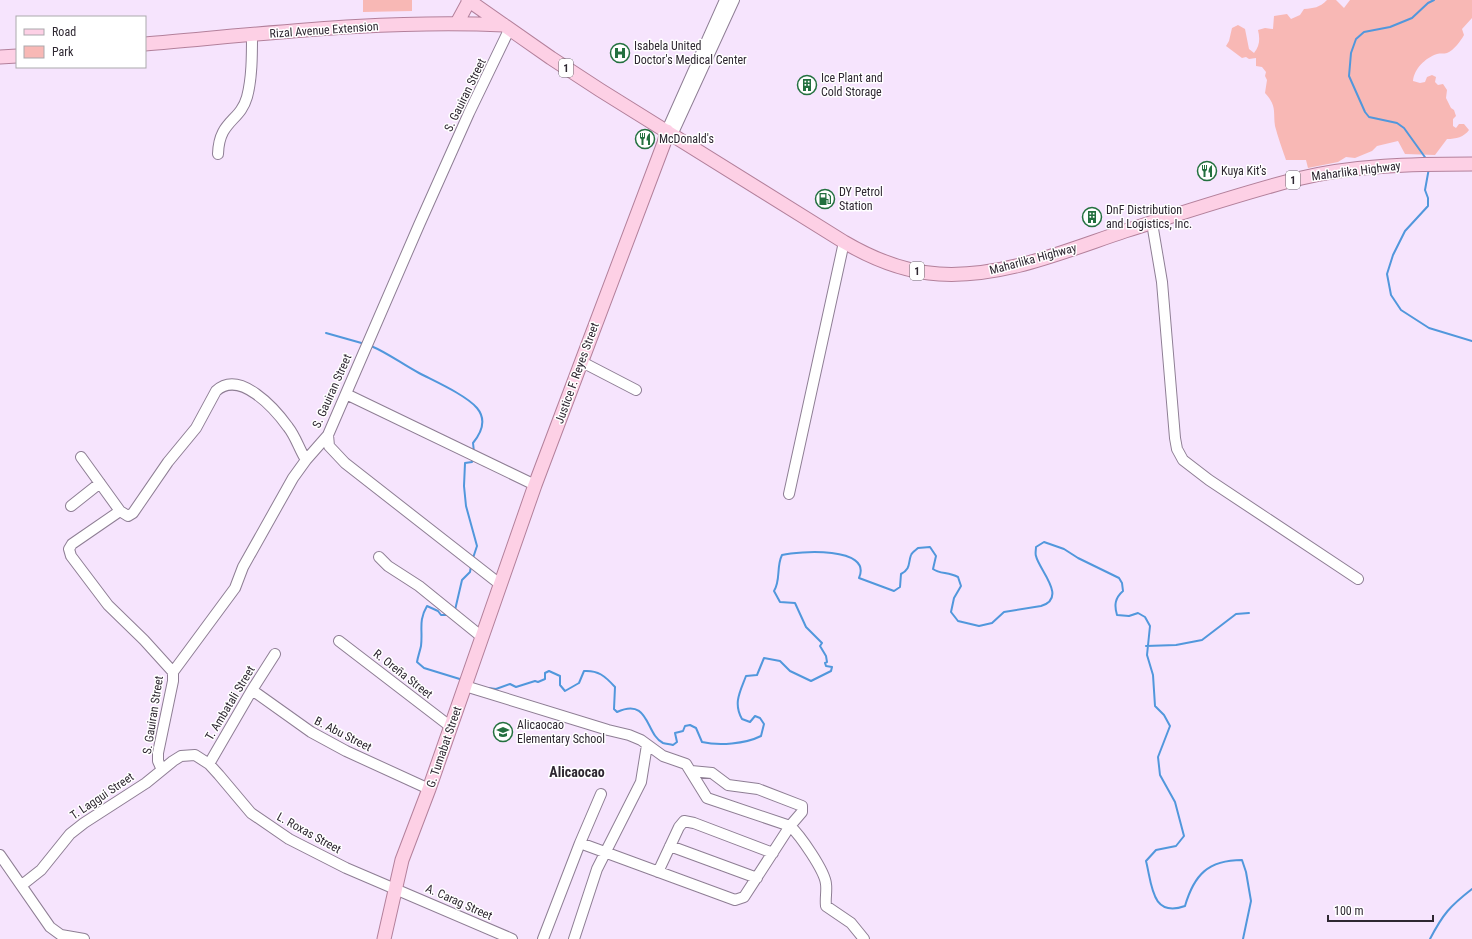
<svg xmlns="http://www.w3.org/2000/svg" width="1472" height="939" font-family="'Roboto Condensed',sans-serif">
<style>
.green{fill:#f8b8b5}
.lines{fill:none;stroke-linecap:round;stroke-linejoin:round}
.stream{stroke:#5197dc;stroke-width:2}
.minor-casing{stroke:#8e7e94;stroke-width:12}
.major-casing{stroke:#b3809b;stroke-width:15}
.minor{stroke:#fff;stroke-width:10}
.major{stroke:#fdd0e5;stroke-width:13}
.labels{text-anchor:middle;stroke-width:3;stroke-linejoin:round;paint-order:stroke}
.shield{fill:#fff;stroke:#6d686f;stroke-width:1}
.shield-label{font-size:11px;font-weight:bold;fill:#2e2731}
.street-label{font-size:12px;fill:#2e2731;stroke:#fff}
.poi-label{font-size:12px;fill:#2e2731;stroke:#fff;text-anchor:start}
.quarter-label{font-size:14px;font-weight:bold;fill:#2e2731;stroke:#fff}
</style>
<rect width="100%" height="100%" fill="#f6e4fd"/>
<!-- green -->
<path class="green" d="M 363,0 L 412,0 L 412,11 L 363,12 Z
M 1327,0 L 1336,0 L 1344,8 L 1350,0 L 1472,0 L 1472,18 L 1462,29 L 1464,35 C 1460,42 1454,50 1447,53 C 1444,54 1440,53 1437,54 C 1425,58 1414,69 1413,81 L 1420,83 L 1425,82 L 1427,77 L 1432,75 L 1436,77 L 1435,82 L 1438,85 L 1443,84 L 1447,90 L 1446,98 L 1451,108 L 1454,110 L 1456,116 L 1453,119 L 1453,126 L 1456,128 L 1459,124 L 1464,124 L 1469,130 C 1464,137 1456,139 1447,139 L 1435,155 L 1405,154 L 1398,141 L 1377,146 L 1372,151 L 1355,158 L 1346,157 L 1338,162 L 1308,168 L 1306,160 L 1286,160 C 1282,149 1278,137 1275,126 C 1273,111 1277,106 1265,93 L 1267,80 L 1265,76 L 1266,72 L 1262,67 L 1256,66 L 1256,58 L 1249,59 L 1246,57 L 1242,58 L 1226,46 L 1229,41 L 1232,28 L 1238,25 L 1245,29 L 1249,49 L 1254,53 C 1260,46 1260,38 1258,30 L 1265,28 L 1273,29 L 1274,16 L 1287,14 L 1291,19 L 1300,15 L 1304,9 C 1314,8 1319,8 1327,0 Z"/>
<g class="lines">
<!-- stream -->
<path class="stream" d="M 1427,160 L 1404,128 L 1397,123 L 1369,117 L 1365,112 L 1349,76 L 1351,53 L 1356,39 L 1364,32 L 1390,27 L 1412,18 L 1428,3 L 1434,0
M 1429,168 L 1425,190 L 1428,198 L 1428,206 L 1405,231 L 1393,255 L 1387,274 L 1391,295 L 1401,310 L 1429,328 L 1472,341
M 326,333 L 365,344
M 371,346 C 388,353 402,364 419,373 C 434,381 466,395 477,408 C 487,420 482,432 473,443 L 474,452
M 473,558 L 477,546 L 466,506 L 464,486 L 465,463 L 472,462 L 473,458
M 455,610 L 462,580 L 470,572 L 471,566
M 449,615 L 441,615 L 438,611 L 427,606 C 418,621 423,630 421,646 C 420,651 418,656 417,662 L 424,668 L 463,680
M 1146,646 L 1176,645 L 1202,640 L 1236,614 L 1249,613
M 488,688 L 496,689 L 510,684 L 516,687 L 535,681 L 538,682 L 545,679 L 545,673 L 549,671 L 560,676 L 560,685 L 565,691 L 579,683 L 584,671 C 598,670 605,676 615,687 L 614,709 L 617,712 C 650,697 645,734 663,743 C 666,744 670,744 673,745 L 677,742 L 675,733 L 683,731 L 685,726 L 690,725 L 696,728 L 702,742 C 719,746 745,744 761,736 L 764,724 L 760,718 L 755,716 L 750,722 L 742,719 C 733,703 740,692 746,676 L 757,675 L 764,658 L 780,661 L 790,671 L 811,681 L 831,671 L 832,667 L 826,666 L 825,663 L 827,662 L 826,656 L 820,646 L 822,643 L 806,627 L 795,603 L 780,602 L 774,591 C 781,580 776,567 782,555 C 798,551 873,546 859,578 L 894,591 L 900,587 L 901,574 C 911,569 908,563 911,555 C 912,552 916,550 918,548 L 930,547 L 936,556 L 933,569 C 940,574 948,572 958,577 L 961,586 L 954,598 L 951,612 L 958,621 L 979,626 L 992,623 L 1004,612 L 1041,606 C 1068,598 1039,570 1036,556 C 1035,554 1036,550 1036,547 L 1044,542 L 1064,549 L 1078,558 L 1119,578 L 1122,583 L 1123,591 C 1115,598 1114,605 1117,615 L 1129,616 L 1138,613 L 1145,617 L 1150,626 L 1147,655 L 1153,675 L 1155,706 L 1164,715 L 1170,726 L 1158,757 L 1160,775 L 1175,802 L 1184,836 L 1176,846 L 1156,850 L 1146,861 C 1152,884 1151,918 1185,906 C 1194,875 1208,860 1242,860 L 1246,872 L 1251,901 L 1243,939
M 1430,939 C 1443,914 1450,906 1472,889"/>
<defs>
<path id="minor" d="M 668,128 L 725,0
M 672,135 L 734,0
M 218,154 C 219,120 240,122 247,97 C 252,78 252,56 252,35
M 1152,223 L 1162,282 L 1175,438 L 1177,449 L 1183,460 L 1209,480 L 1358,579
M 582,362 L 636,390
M 346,394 L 535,485
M 328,435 L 329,446 L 345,463 L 501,585
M 81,457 L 120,511 L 72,544 L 69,549 L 71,556 L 108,605 L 144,640 L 173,672
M 789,494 L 844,242
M 71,506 L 100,483
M 120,511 L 128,516 L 133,513 L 168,462 L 196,428 L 216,391 C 240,369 275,409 288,427 C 296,437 299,449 306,460
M 379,557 L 388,566 L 419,586 L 482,637
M 339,641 L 451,727
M 465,686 L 608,730 L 629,735 L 641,740 L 663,756 L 686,764 L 707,798 L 790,826 C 800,835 825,871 826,884 C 827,891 825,899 826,906 L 851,923 L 864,939
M 252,690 L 311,732 L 346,751 L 429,789
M 209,764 L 252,690 L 275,654
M 162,770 L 158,761 L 158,753 L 173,681 L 173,672 L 235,588 L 243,567 L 293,478 L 306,460 L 328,435 L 419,225 L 469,113 L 509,30
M 580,843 L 601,794
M 670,846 L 757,878
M 0,855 L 50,927 L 61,935 L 84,939
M 658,872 L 679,827 L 684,821 L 694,823 L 773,853
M 22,885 L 41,870 L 70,834 L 84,823 L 146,783 L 173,761 L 181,756 L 195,755 L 209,764 L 219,775 L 251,813 L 289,839 L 346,868 L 512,939
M 543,939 L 580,843 L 735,900 L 744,897 L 790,826 L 802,812 L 802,806 L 758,789 L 728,785 L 712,773 L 691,771
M 574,939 L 597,869 L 641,782 L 647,745"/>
<path id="major" d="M 468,0 L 551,58 L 600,90 L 844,242 C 873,259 904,272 939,274 C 1003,278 1065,251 1125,231 C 1182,213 1239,194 1297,179 C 1354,165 1414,164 1472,164
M 457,23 L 469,1
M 145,44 C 262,34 387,19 504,25
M 0,57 L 17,56
M 384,939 L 402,860 L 429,789 L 535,485 L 664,143 L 667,131"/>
</defs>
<!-- minor casing -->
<use href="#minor" class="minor-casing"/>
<!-- major casing -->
<use href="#major" class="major-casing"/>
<!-- minor -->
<use href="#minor" class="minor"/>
<!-- major -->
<use href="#major" class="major"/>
</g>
<!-- icons -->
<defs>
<symbol id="hospital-ring" viewBox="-11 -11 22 22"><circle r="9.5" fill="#fff" stroke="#23703f" stroke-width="1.5"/><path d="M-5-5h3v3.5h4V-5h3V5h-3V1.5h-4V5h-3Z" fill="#23703f"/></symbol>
<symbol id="building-ring" viewBox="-11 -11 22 22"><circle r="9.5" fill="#fff" stroke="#23703f" stroke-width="1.5"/><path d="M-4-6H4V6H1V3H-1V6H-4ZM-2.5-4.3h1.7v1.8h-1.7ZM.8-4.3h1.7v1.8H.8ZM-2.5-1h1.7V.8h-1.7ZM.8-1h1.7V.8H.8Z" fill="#23703f"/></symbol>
<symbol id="restaurant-ring" viewBox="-11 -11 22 22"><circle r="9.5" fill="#fff" stroke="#23703f" stroke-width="1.5"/><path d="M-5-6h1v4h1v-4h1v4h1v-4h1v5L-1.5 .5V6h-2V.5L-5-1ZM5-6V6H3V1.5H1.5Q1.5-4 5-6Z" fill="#23703f"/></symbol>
<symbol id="fuel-ring" viewBox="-11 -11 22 22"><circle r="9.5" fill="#fff" stroke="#23703f" stroke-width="1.5"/><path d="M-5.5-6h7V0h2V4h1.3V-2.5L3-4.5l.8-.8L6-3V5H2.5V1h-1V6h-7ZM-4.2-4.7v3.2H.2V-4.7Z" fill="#23703f"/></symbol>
<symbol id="school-ring" viewBox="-11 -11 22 22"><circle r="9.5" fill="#fff" stroke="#23703f" stroke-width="1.5"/><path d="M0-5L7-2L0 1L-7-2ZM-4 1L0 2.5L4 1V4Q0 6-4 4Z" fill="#23703f"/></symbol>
</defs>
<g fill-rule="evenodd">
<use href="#hospital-ring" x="609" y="42" width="22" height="22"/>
<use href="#building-ring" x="796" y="74" width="22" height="22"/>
<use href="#restaurant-ring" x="634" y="128" width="22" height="22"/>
<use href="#restaurant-ring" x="1196" y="160" width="22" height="22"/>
<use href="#fuel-ring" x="814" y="188" width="22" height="22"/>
<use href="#building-ring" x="1081" y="206" width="22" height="22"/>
<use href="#school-ring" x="492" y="721" width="22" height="22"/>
</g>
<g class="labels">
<!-- shield labels -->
<g class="shield">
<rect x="559" y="59" width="14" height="18" rx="3"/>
<rect x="1286" y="171" width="14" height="18" rx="3"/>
<rect x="910" y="262" width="14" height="18" rx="3"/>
</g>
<g class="shield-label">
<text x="566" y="72">1</text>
<text x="1293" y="184">1</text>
<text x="917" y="275">1</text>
</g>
<!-- street labels -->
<g class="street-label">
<text transform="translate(324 30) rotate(-4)" y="4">Rizal Avenue Extension</text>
<text transform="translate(465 95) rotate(-64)" y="4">S. Gauiran Street</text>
<text transform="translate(1356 171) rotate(-7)" y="4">Maharlika Highway</text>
<text transform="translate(1033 259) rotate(-15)" y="4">Maharlika Highway</text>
<text transform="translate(577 373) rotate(-70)" y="4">Justice F. Reyes Street</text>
<text transform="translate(332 391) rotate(-66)" y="4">S. Gauiran Street</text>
<text transform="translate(403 674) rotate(38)" y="4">R. Oreña Street</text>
<text transform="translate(230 703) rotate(-59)" y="4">T. Ambatali Street</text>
<text transform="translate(153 715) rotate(-81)" y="4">S. Gauiran Street</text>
<text transform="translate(343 734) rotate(27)" y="4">B. Abu Street</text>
<text transform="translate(444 747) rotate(-71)" y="4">G. Tumabat Street</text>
<text transform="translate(102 796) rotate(-34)" y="4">T. Laggui Street</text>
<text transform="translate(309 833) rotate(29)" y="4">L. Roxas Street</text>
<text transform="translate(459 902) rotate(24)" y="4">A. Carag Street</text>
</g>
<!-- poi labels -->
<g class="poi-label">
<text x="634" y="50">Isabela United<tspan x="634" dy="14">Doctor's Medical Center</tspan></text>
<text x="821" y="82">Ice Plant and<tspan x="821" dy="14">Cold Storage</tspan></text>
<text x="659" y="143">McDonald's</text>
<text x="1221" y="175">Kuya Kit's</text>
<text x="839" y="196">DY Petrol<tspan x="839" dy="14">Station</tspan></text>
<text x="1106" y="214">DnF Distribution<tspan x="1106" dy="14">and Logistics, Inc.</tspan></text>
<text x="517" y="729">Alicaocao<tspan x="517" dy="14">Elementary School</tspan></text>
</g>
<!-- quarter labels -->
<g class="quarter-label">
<text x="577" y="777">Alicaocao</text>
</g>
</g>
<!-- legend -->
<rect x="16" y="16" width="130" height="52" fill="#ffffff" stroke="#aba9ad"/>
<rect x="24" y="29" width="20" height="6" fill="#fdd0e5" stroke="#aba9ad"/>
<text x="52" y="36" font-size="12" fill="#2e2731">Road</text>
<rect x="24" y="46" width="20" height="12" fill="#f8b8b5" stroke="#aba9ad"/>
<text x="52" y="56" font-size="12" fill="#2e2731">Park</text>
<!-- scale -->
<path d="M1328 915v6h105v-6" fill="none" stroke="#2e2731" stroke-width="2"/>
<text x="1334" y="915" font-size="12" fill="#2e2731" stroke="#ffffff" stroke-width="3" paint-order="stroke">100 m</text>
</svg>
